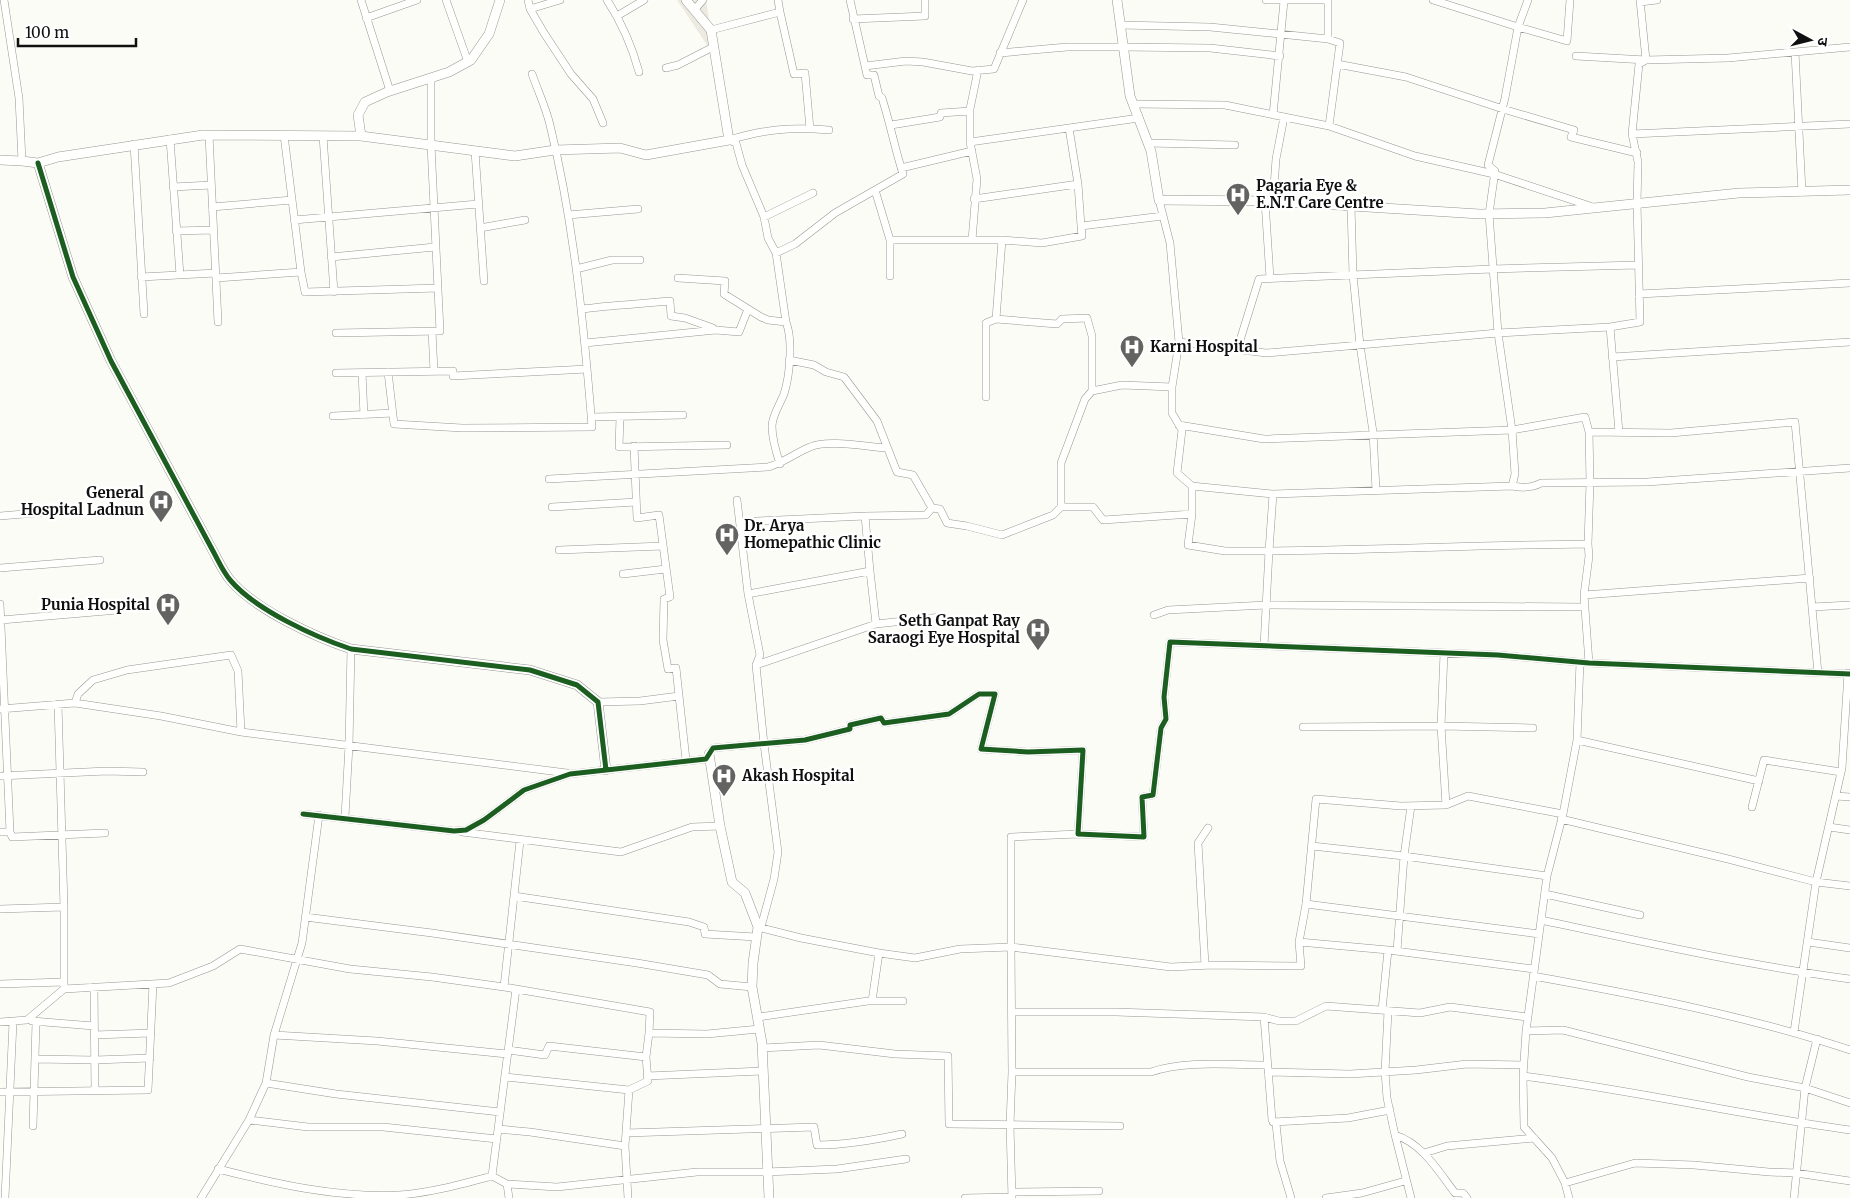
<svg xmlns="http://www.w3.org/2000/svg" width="1850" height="1198" font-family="Merriweather,'Noto Sans Devanagari',serif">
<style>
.plaza{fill:#edebe1}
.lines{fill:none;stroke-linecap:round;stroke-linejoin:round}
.minor-casing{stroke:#969694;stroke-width:8}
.tertiary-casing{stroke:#969694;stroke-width:10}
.minor{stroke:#fffffe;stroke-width:7}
.tertiary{stroke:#fffffe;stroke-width:9}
.cycleway-casing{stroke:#fff;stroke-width:8}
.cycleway{stroke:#1b5e20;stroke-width:5}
.labels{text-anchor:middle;stroke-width:5;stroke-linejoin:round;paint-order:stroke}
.poi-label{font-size:15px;font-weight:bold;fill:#101010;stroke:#fff;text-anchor:start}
</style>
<rect width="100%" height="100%" fill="#fcfcf7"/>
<!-- plaza -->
<path class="plaza" d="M 677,0 L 706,0 L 713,44 L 707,45 Z"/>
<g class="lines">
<defs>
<path id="minor" d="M 4,0 L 19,98 L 22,161
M 361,0 L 390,91
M 446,0 L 468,62
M 528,0 L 530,9 L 544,33 L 571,74 L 593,99 L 603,123
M 607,0 C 622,23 632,46 639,72
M 1266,0 L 1328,0
M 1328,0 L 1328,39
M 1433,0 L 1518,27 L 1567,41 L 1570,0
M 1640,2 L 1657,0
M 530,9 L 560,0
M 695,9 L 703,0
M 780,12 L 794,74 L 805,73 L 810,129
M 617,16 L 644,0
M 366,18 L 417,0
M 853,19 L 925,16 L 925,0
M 1120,25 L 1210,27 L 1328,39 L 1340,43 L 1329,126
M 711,30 L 780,12 L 778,0
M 1795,52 L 1802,192
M 1000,53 L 1067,47 L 1123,47 L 1210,48 L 1280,56
M 1576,56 L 1646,60 L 1728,58 L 1850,47
M 1337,64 L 1406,77 L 1503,109 L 1574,130 L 1571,137 L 1637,153
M 865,66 L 906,61 L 923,62 L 972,71 L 994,69 L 1023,0
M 666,68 L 678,65 L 713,47
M 1133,104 L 1225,105 L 1329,126 L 1415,156 L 1494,174 L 1593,207
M 1273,115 L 1284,1
M 891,125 L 940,117 L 941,113 L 970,111
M 1069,128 L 1078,184 L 1081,226
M 1632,134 L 1850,124
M 209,135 L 218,322
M 323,136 L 334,292
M 170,139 L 180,275
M 729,140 L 736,143 L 742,165 L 764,217 L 768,238 L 776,253 L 786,322 C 793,340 790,375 784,394 C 780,404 772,416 772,426 C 772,439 776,452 780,464
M 729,140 C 766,129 790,127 829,130
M 970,142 L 1139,118
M 1148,143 L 1235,145
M 134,144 L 144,314
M 475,151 L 484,281
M 901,168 L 972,151
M 173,187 L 211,185
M 875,190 L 890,240 L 890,276
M 974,199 L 1078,184
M 1159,200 L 1170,243 L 1179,342 L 1172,387 L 1172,413 L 1182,430 L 1177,473 L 1192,486 L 1192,514 L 1188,545 L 1225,551 L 1269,551 L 1264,646
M 1265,201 L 1270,278
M 1273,201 L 1276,159 L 1284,117
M 1351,206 L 1353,275 L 1360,345 L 1373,432 L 1376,490
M 212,207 L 292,200
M 568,215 L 638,209
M 764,217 L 813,193
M 294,220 L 478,204
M 480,228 L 525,220
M 176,231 L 213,230
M 890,240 L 1002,240 L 1042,243 L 1082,236 L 1081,226 L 1163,216
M 972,240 L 977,179 L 970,142 L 970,109 L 978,70
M 776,253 L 795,244 L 835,213 L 903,174 C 895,149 890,123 882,98 L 879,96 L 874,75 L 867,75 L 850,0
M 331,257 L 435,247
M 576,269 L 612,260 L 640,260
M 301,272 L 305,292 L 438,288
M 141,277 L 216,273
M 216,278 L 301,272 L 284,135
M 678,278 L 725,281 L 724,294 L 761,317 L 768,320 L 786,322
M 1639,294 L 1850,283
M 582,309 C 611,305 640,304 670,301 L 671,316 L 685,318 L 713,328
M 996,319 L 1057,324 L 1062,319 L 1087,318 L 1092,336 L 1092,391
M 432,331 L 434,371
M 336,333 L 440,331 L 431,145 L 431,78
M 1179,342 L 1266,353 L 1498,333 L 1610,327
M 585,343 L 716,330 L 739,332 L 748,309
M 1237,350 L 1259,279 L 1492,269 L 1638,265
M 1612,357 L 1850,342
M 789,360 L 814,365 L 826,372 L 844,377 L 877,421 L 897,472 L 913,475 L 932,508 L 940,509 L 947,523 L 967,526 L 1002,535 L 1053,515 L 1061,507 L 1093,507 L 1103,520 L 1192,514
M 388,372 L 394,424 L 462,428 L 592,427 C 584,326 574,224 550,125 C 546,108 538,91 532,74
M 336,373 L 453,371 L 453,376 L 587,369
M 362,373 L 364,415
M 986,397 L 986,323 L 996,319 L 1002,240
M 333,416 L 393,413
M 592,417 L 683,415
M 620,417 L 619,447 L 727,445
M 1179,425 L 1264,439 L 1512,430 L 1585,417 L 1589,432 L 1590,482 L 1588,544 L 1589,556 L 1584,595 L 1589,663
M 1589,432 L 1671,433 L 1795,422 L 1818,673
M 1619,432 L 1610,327 L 1640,322 L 1637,203 L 1638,162 L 1632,134 L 1639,64 L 1646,60 L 1640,0
M 634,446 L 637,518 L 659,515 L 670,597 L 664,599 L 663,640 L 668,669 L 676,668 L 686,760
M 549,479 L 768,467 C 784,463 795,453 810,447 C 827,439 868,447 887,448
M 1192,486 L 1273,494
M 1512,486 L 1515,474 L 1512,430 L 1498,333 L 1489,214 L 1495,171 L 1488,165 L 1505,98 L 1518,27 L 1528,0
M 737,500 L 748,594 L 760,655 L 756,665 L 764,744 L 778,852 L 774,879 L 761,927
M 552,507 L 636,502
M 1061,507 L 1061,463 L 1085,399 L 1092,391 L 1122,385 L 1172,387
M 0,516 L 71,510
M 865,516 L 870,571 L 876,624
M 740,525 L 757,521 L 865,516 L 926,515 L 932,508
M 1588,544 C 1481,545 1375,550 1269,551 L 1273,494 L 1512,486 C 1522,488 1532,488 1541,483 L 1647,482 L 1850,468
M 559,550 L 663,546
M 0,568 L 100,560
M 623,574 L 666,569
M 748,594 L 870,571
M 1584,595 L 1810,578
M 0,604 L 10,832
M 1812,607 L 1850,605
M 1154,615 L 1168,610 L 1266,605 L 1585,607
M 1,620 L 118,610
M 1444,653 L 1441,726 L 1446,805
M 756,665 L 876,624 L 941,617
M 598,702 L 640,701 L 679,696
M 75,703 L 78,694 L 93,680 L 127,670 L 231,655 L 238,671 L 241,732
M 58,704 L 64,907 L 64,989
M 0,709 L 75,703 L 161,716 L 241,732 L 567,773
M 1303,727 L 1441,726 L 1533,728
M 1577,740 L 1759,781
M 0,776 L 107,771 L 143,772
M 1836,796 L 1850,797
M 1752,807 L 1764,760 L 1841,772
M 303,814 L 454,831 L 466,830 L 484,820 L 524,790 L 570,774 L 706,759 L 713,748 L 805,740 L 850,729 L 850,725 L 881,718 L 884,723 L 949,714 L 979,694 L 995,694 L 981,749 L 1028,752 L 1083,750 L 1078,834 L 1144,837 L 1142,797 L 1153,795 L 1161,728 L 1166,719 L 1164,697 L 1170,642 L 1498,655 L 1589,663 L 1850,674
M 345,817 L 349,745 L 351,649
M 1561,819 L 1728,859 L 1816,882 L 1850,886
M 1829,827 L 1850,830
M 0,832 L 10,832 L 12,837 L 105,833
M 462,832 L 621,852 L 692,827 L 720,826
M 1078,834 L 1011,837 L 1011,947 L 1171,967 L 1212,965 L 1301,966 L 1299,942 L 1388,950 L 1534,969
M 1312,846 L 1404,856 L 1547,876
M 1545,894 L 1640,915
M 514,896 L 689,922 L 704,927 L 705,934 L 756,937
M 1306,904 L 1539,934
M 0,909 L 64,907
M 305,917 L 432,933 L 637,963 L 708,975 L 720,984 L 752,987
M 1541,920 C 1643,942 1746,965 1850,979
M 758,927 L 801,938 L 879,953 L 915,958 L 960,949 L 1011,947 L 1012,1072
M 1299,942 L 1306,904 L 1316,799 L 1401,806 L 1446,805 L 1468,796 L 1563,814
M 1808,942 L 1850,948
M 1397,951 L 1404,856 L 1411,806
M 1205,965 L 1198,843 L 1208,828
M 1533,976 C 1639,995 1747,1016 1850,1050
M 0,984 L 64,982
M 94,987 L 95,1091
M 516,989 L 650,1012 L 649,1033 L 707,1034 L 759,1029
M 872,1001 L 879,953
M 1382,1010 L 1388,950
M 1388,1011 L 1385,1072 L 1387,1098 L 1395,1135 C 1422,1143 1439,1172 1455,1193 L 1463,1193 L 1467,1198
M 1012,1012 L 1116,1012 L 1264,1017
M 758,1017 L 868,1001 L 903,1001
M 32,1021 L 94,1026
M 0,1022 L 27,1020 L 64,989 L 169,983 L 213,966 L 240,949 L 350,969 L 432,977 L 504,987
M 1526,1031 L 1563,1030 L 1748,1077 L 1805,1088 L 1850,1103
M 1794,1032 L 1816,882 L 1842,768 L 1848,673
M 94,1035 L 151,1033
M 274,1035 L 377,1041 L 507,1054
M 762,1048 L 819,1045 L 895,1054 L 948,1056 L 949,1124 L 1120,1126
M 508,1050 L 545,1055 L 549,1046 L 646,1057 L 649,1033
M 35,1059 L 95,1060 L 150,1058
M 1268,1072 L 1350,1074 L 1416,1070 L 1467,1064 L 1524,1065
M 647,1076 L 762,1071
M 1523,1076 C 1633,1090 1741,1115 1850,1130
M 505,1077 L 629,1090 L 648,1081 L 646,1057
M 266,1083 L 336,1094 L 500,1112
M 0,1092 L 148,1090 L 153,984
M 249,1120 L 308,1127 L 383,1127 L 497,1139
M 1273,1122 L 1348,1118 L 1390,1110
M 33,1126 L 36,1022
M 498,1129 L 530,1132 L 625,1146
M 626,1133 L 814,1127 L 817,1145 C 847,1145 874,1140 902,1134
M 1395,1135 L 1411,1198
M 1424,1153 L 1447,1146 L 1534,1138
M 218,1169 C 277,1184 337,1198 399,1195 C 430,1193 462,1184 492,1176
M 1565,1183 L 1635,1163 L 1694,1165 L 1769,1172 L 1796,1173 L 1850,1181
M 507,1184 L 557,1187 L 697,1172 L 766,1172 L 837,1169 L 906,1159
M 1012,1192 L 1099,1191
M 5,1198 L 13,1022
M 201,1198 L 249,1120 L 266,1083 L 274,1035 L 302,943 L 319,815
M 509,1198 L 507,1184 L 492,1176 L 516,989 L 504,987 L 520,841
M 628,1198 L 625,1146 L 629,1090
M 965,1198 L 1012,1197
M 1012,1198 L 1010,1125 L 1012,1072 L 1151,1072 C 1184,1060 1231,1065 1266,1065
M 1291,1198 L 1280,1161 L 1276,1124 L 1272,1120 L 1264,1017 L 1279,1021 L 1296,1021 L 1326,1006 L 1420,1013 L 1450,1007 L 1527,1017
M 1326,1198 L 1362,1193 L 1405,1181
M 1569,1198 L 1565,1183 L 1552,1158 L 1524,1127 L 1523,1076 L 1526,1031 L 1547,876 L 1563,814 L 1577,740 L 1580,662
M 1794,1198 L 1805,1088 L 1817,1039"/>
<path id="tertiary" d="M 1117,0 L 1130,96 L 1151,151 L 1159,200 L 1269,201 L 1480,214 L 1545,213 L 1739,193 L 1850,190
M 361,136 L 358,115 L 365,102 L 387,92 L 449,72 L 471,60 L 489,34 L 500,0
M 0,160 L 22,161 L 38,163 L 58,157 L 203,135 L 361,136 L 515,156 L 555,150 L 620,148 L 646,155 L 729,140 L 711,30 L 686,0
M 38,163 L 73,277 L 111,361 L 213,551 C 218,560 223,572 231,581 C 256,610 315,637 351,649 L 530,670 L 577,685 L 598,702 L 606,770
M 709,754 L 720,826 L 732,882 L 745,893 L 758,927 L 753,963 L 752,987 L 762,1043 L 769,1198"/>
</defs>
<!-- minor casing -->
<use href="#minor" class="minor-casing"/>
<!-- tertiary casing -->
<use href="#tertiary" class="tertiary-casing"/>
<!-- minor -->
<use href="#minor" class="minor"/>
<!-- tertiary -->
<use href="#tertiary" class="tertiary"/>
<defs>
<path id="cycleway" d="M 38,163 L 73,277 L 111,361 L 213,551 C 218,560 223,572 231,581 C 256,610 315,637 351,649 L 530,670 L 577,685 L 598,702 L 606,770
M 303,814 L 454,831 L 466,830 L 484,820 L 524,790 L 570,774 L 706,759 L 713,748 L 805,740 L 850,729 L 850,725 L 881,718 L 884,723 L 949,714 L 979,694 L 995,694 L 981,749 L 1028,752 L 1083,750 L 1078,834 L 1144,837 L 1142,797 L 1153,795 L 1161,728 L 1166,719 L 1164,697 L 1170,642 L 1498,655 L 1589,663 L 1850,674"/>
</defs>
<!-- cycleway casing -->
<use href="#cycleway" class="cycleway-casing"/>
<!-- cycleway -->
<use href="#cycleway" class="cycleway"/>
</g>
<!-- icons -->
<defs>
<symbol id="hospital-pin" viewBox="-11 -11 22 30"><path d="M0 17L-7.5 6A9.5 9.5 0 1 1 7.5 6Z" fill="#636361" stroke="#fff"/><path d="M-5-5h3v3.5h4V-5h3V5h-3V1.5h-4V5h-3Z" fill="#fff"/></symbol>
</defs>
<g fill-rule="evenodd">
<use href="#hospital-pin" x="1224" y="181" width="28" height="38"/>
<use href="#hospital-pin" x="1118" y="333" width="28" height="38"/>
<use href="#hospital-pin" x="147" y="488" width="28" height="38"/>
<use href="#hospital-pin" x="713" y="521" width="28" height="38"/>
<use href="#hospital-pin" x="154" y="591" width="28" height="38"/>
<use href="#hospital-pin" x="1024" y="616" width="28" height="38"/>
<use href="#hospital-pin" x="710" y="762" width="28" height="38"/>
</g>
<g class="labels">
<!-- poi labels -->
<g class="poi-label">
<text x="1256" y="191">Pagaria Eye &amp;<tspan x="1256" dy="17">E.N.T Care Centre</tspan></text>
<text x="1150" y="352">Karni Hospital</text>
<text x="144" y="498" text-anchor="end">General<tspan x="144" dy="17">Hospital Ladnun</tspan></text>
<text x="744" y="531">Dr. Arya<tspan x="744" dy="17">Homepathic Clinic</tspan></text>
<text x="150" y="610" text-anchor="end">Punia Hospital</text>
<text x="1020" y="626" text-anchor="end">Seth Ganpat Ray<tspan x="1020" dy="17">Saraogi Eye Hospital</tspan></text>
<text x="742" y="781">Akash Hospital</text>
</g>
</g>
<!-- north arrow -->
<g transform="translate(1810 40) rotate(97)" stroke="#ffffff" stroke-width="4" paint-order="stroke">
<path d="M0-4L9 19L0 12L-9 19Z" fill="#101010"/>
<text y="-8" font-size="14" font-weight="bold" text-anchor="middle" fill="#101010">उ</text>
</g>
<!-- scale -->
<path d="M18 38v8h118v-8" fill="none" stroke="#101010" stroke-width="2.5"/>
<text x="25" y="38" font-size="15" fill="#101010" stroke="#ffffff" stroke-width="4" paint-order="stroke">100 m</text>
</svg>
